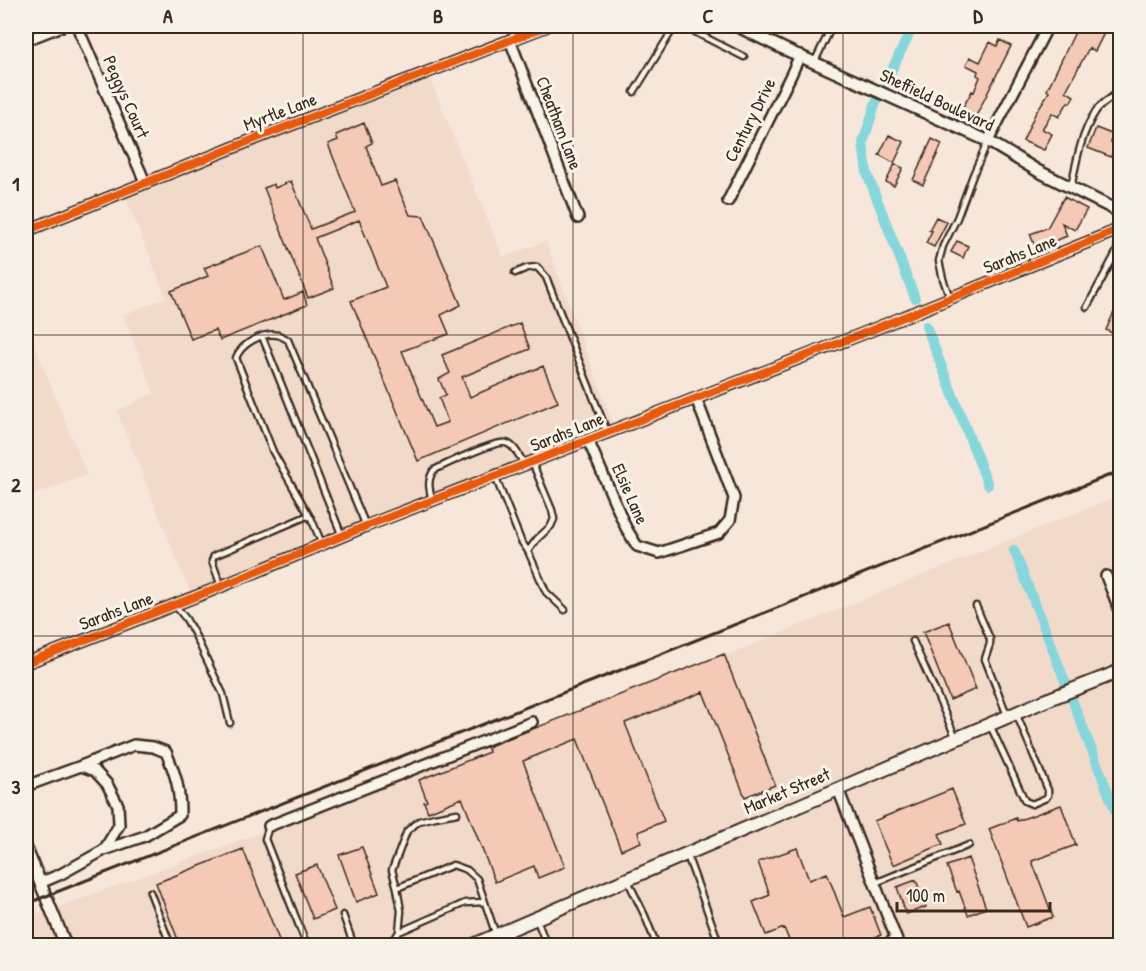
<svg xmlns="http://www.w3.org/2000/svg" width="1146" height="971" font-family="'Patrick Hand',sans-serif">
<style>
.built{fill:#f2dacb}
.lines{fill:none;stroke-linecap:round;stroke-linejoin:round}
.canal{stroke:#85d7dc;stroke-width:10}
.building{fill:#f4c9b6;stroke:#3b2a1e;stroke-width:1.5}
.service-casing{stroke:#3b2a1e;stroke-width:9}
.minor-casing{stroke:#3b2a1e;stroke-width:14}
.tertiary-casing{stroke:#3b2a1e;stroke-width:15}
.secondary-casing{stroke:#3b2a1e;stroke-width:16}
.service{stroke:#f7f3e8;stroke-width:4.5}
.minor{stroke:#f7f3e8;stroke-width:9}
.tertiary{stroke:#f7f3e8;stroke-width:10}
.secondary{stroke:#f7f3e8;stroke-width:12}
.rail{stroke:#3b2a1e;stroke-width:3}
.cycleway-casing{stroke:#f7f3e8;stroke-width:11}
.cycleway{stroke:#e8590c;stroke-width:8}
.grid{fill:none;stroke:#3b2a1e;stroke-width:1.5;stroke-opacity:0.55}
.labels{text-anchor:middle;stroke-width:6;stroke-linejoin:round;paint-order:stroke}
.street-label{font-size:18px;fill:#3b2a1e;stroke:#f7f3e8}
.neatline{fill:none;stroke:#3b2a1e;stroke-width:2}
.grid-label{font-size:20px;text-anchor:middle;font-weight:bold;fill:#3b2a1e}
</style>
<rect width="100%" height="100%" fill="#f7e7da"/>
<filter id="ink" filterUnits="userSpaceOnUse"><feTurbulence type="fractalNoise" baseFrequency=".0167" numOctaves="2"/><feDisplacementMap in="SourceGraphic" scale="12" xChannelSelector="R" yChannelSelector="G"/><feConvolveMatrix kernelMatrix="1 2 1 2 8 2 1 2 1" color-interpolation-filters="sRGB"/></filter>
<g filter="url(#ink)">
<!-- built -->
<path class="built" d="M 429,76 L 503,257 L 546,241 L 614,426 L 190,593 L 117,411 L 154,393 L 123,315 L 166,297 L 125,196 Z
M 26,323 L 87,475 L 26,498 Z
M 1120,495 L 1120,945 L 26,945 L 26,882 L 39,914 L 572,718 Z"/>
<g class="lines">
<!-- canal -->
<path class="canal" d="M 913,26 L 875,105 L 863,143 L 867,173 L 915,298
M 926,326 L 988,485
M 1014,550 L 1120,823"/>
</g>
<!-- building -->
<path class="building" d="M 1078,26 L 1094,26 L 1105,31 L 1095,51 L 1089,48 L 1066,91 L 1074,96 L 1070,103 L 1068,102 L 1059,117 L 1052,113 L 1042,129 L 1052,134 L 1044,150 L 1023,141 L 1035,114 L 1049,92 L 1047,90 Z
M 1000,40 L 1011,46 L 976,116 L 962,109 L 972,91 L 974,92 L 980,77 L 977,75 L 978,71 L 966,65 L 970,57 L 980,62 L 990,42 L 997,46 Z
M 364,123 L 372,143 L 366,146 L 381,186 L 395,181 L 410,215 L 423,216 L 461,305 L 441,315 L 449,334 L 402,351 L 434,427 L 448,422 L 439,398 L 446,395 L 439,379 L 450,373 L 442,355 L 520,323 L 530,349 L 462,377 L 470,397 L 543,366 L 558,402 L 418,461 L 351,301 L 386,287 L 359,220 L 315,238 L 334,288 L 308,298 L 264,188 L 274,184 L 275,188 L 291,181 L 311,229 L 355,212 L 328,144 L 338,140 L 336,135 Z
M 1096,128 L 1114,135 L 1111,142 L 1116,144 L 1111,157 L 1088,148 Z
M 889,135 L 904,142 L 894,163 L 879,155 Z
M 932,139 L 942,144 L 923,185 L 913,180 Z
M 895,164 L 903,168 L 894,186 L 886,182 Z
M 1064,197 L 1087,209 L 1075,230 L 1062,223 L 1067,236 L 1045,245 L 1044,243 L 1035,246 L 1030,234 L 1047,228 Z
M 936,217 L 947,222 L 934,247 L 926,243 L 932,231 L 929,230 Z
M 957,241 L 968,246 L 963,258 L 951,252 Z
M 262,246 L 284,300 L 303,292 L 307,305 L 220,340 L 215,330 L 191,339 L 171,291 L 208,276 L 204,268 Z
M 1120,299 L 1120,337 L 1106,330 Z
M 949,622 L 976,689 L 950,700 L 923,632 Z
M 724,654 L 775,785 L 745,797 L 703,692 L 625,723 L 664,821 L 638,832 L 641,842 L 621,850 L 577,739 L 523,761 L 565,867 L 538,878 L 534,866 L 495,882 L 462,798 L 428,812 L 424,802 L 427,801 L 419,780 L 489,752 L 487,747 Z
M 952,789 L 966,824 L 939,834 L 943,844 L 893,865 L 874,821 Z
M 1061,805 L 1076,845 L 1032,861 L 1053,917 L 1026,927 L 989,829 L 1016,818 L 1017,821 Z
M 362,847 L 379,893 L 356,902 L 339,855 Z
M 797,848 L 809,880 L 827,873 L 844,917 L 870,907 L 881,935 L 852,945 L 791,945 L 784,928 L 766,935 L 753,902 L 770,895 L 758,862 Z
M 243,849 L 281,945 L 180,945 L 156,883 Z
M 968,858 L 986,908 L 968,915 L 959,891 L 957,892 L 947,866 Z
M 317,865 L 335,910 L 313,919 L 295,873 Z
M 916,880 L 926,907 L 906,914 L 897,887 Z"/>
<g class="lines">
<defs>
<path id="service" d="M 683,26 L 744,57
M 815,61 L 832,26
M 634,92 L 675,26
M 1071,188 C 1076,163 1081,133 1096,111 C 1102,102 1114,98 1120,89
M 515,273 L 527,268 L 537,267 L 546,277 L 607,432
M 950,298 L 943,279 L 939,261 L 943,246 L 957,218 L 973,175 L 988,141
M 1087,307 L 1117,251 L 1120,231
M 262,336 L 342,536
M 495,476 L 521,541 L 528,551 L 546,592 L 565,610
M 432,500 C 429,488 427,480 434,470 C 447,464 495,440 506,443 C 515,445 520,458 525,465
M 310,517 L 273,452 L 236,358 C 241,344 262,332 278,335 C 282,336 284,338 288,340 L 366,526
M 528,551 L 537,539 L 551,526 L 554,519 L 552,510 L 532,462
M 221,586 L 212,561 L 214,556 L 307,516 L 311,518 L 322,544
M 174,604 L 186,619 L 195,635 L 223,694 L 230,723
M 976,606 L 990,639 L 990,644 L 985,659 L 1007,715
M 913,641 L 955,736
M 990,725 L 1025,801 L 1032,804 L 1046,798 L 1048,795 L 1048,790 L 1016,713
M 269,826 L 265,839 L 307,946
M 687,855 L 720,946
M 628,881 L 645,916 L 657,946
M 875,883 L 969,845
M 397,888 L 453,865 L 467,870 L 477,879 L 496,935
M 150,892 L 171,946
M 343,915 L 354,946
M 537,920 L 547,946
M 399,932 L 401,911 L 397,888 L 392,870 L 407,831 L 419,821 L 435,817 L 457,813
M 390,946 L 399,932 L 465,903 L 484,902
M 876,946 L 896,937"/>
<path id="minor" d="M 77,26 L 145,182
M 26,40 L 62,26
M 510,40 L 578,218
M 988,141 L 1048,26
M 728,201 L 791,75 L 800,55
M 26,231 L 252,140 L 547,26
M 588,440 L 626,528 L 637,546 L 659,553 L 719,533 L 730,520 L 734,498 L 696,398
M 1106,576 L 1120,611
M 26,663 L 215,589 L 366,526 L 862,334 L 1120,229
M 81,766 L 134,745 L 153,747 L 166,752 C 176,775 180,789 180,815 L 145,836 L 104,850
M 26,786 L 81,766 L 95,771 L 107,784 L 118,805 L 119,825 L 104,850 L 61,874 L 40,883
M 838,789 L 899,946
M 269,826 L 532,722"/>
<path id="tertiary" d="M 737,26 L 782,48 L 988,141 L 1038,171 L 1120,212
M 26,848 L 66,946"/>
<path id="secondary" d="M 471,946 L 1049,699 L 1118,672 L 1120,669"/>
</defs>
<!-- service casing -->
<use href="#service" class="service-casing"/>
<!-- minor casing -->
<use href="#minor" class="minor-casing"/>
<!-- tertiary casing -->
<use href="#tertiary" class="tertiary-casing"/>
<!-- secondary casing -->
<use href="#secondary" class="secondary-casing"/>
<!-- service -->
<use href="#service" class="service"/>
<!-- minor -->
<use href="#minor" class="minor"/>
<!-- tertiary -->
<use href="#tertiary" class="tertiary"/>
<!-- secondary -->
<use href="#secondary" class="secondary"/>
<!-- rail -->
<path class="rail" d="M 26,904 L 641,662 L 1120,471"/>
<defs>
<path id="cycleway" d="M 26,231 L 252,140 L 547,26
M 26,663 L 215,589 L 366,526 L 862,334 L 1120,229"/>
</defs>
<!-- cycleway casing -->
<use href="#cycleway" class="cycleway-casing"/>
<!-- cycleway -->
<use href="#cycleway" class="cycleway"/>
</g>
</g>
<!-- grid -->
<path class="grid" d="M 303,26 L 303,946M 573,26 L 573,946M 843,26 L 843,946M 26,335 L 1120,335M 26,636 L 1120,636"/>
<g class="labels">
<!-- street labels -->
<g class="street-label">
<text transform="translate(126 97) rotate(66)" y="6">Peggys Court</text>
<text transform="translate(937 100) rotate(25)" y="6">Sheffield Boulevard</text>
<text transform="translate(280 112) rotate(-21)" y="6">Myrtle Lane</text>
<text transform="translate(750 120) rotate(-63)" y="6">Century Drive</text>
<text transform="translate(559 123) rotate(69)" y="6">Cheatham Lane</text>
<text transform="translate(1020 254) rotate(-22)" y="6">Sarahs Lane</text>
<text transform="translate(567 432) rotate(-22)" y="6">Sarahs Lane</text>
<text transform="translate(630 494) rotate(66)" y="6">Elsie Lane</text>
<text transform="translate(116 611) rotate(-21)" y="6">Sarahs Lane</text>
<text transform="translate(787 791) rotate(-23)" y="6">Market Street</text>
</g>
</g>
<!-- margin -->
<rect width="1146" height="971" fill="none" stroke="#f7f3e8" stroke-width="66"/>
<!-- scale -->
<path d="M897 902v9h153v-9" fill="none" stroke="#3b2a1e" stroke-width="3"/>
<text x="906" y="902" font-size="18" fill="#3b2a1e" stroke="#f7f3e8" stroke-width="4.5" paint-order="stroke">100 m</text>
<rect x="33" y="33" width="1080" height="905" class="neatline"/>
<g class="grid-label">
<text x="168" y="23">A</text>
<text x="438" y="23">B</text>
<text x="708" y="23">C</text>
<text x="978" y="23">D</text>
<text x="16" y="191">1</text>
<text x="16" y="492">2</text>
<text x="16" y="794">3</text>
</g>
</svg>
